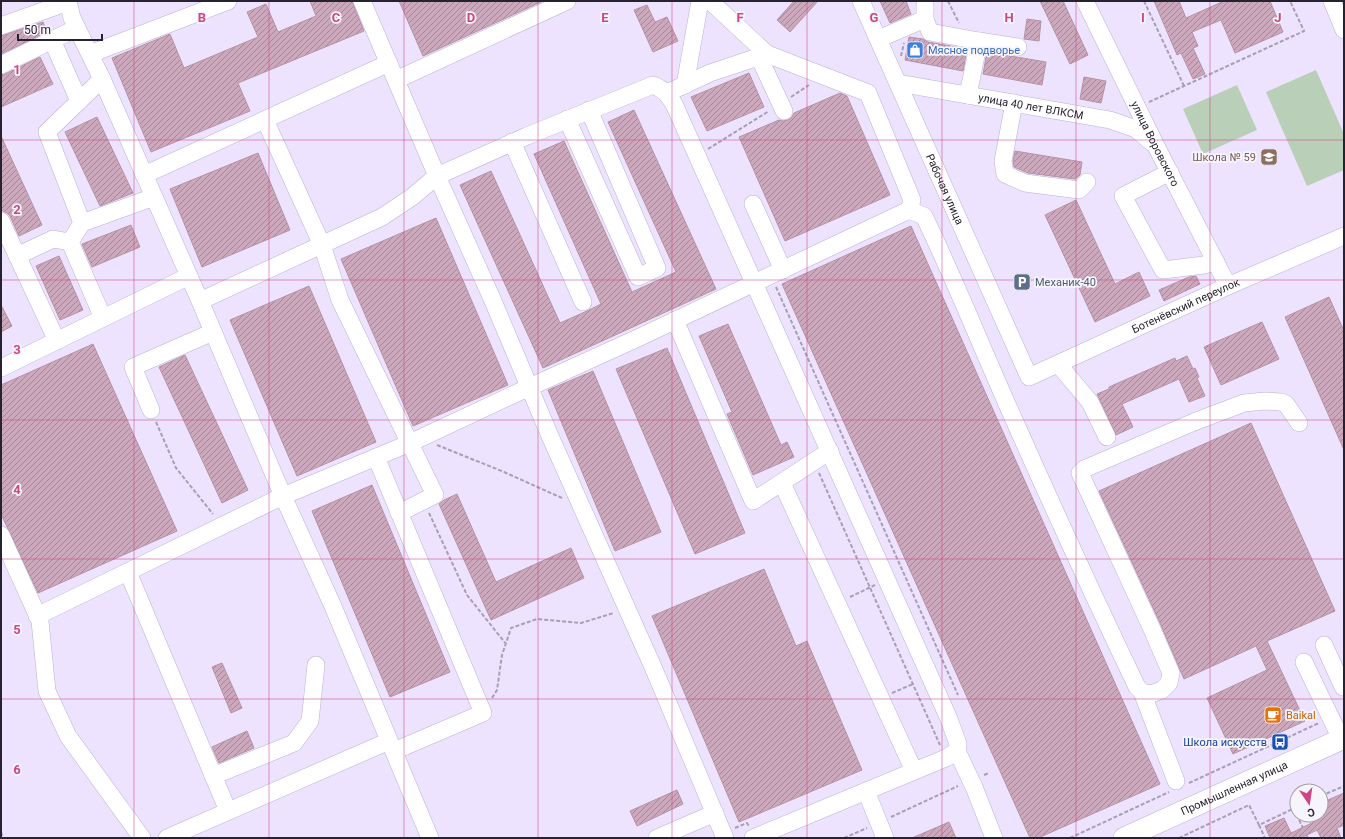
<svg xmlns="http://www.w3.org/2000/svg" width="1345" height="839" font-family="Roboto,sans-serif">
<style>
.green{fill:#b9cfb7}
.building{fill:url(#building-hatch);stroke:#b593a5}
.lines{fill:none;stroke-linecap:round;stroke-linejoin:round}
.minor-casing{stroke:#bcb0d1;stroke-width:18}
.major-casing{stroke:#bcb0d1;stroke-width:22}
.path{stroke:#a79fb6;stroke-width:2;stroke-dasharray:4 2;stroke-linecap:butt}
.minor{stroke:#fff;stroke-width:17}
.major{stroke:#fff;stroke-width:21}
.grid{fill:none;stroke:#cd4686;stroke-width:1;stroke-opacity:0.55}
.labels{text-anchor:middle;stroke-width:3.5;stroke-linejoin:round;paint-order:stroke}
.shop-label{font-size:11px;fill:#366cbe;stroke:#f7f4fb;text-anchor:start}
.street-label{font-size:11px;fill:#27222f;stroke:#f7f4fb}
.education-label{font-size:11px;fill:#785e54;stroke:#f7f4fb;text-anchor:end}
.service-label{font-size:11px;fill:#4e5e75;stroke:#f7f4fb;text-anchor:start}
.food-label{font-size:11px;fill:#c56008;stroke:#f7f4fb;text-anchor:start}
.transit-label{font-size:11px;fill:#164399;stroke:#f7f4fb;text-anchor:end}
.grid-label{font-size:13px;text-anchor:middle;font-weight:bold;fill:#cd4686;stroke:#f7f4fb;stroke-width:3.5;stroke-linejoin:round;paint-order:stroke}
</style>
<defs>
<pattern id="building-hatch" width="6" height="6" patternUnits="userSpaceOnUse"><rect width="6" height="6" fill="#cba8bb"/><path d="M-1 1l2-2M0 6l6-6M5 7l2-2" fill="none" stroke="#a58898"/></pattern>
</defs>
<rect width="100%" height="100%" fill="#ede3ff"/>
<!-- green -->
<path class="green" d="M 1316,70 L 1344,134 L 1344,170 L 1307,186 L 1266,92 Z
M 1237,85 L 1257,130 L 1203,154 L 1183,109 Z"/>
<!-- building -->
<path class="building" d="M 310,1 L 352,1 L 364,31 L 238,83 L 250,111 L 151,152 L 112,58 L 170,34 L 184,68 L 258,37 L 247,12 L 266,4 L 278,32 L 316,16 Z
M 399,1 L 543,1 L 423,56 Z
M 794,1 L 818,1 L 790,32 L 777,20 Z
M 880,1 L 906,1 L 911,14 L 890,23 Z
M 1040,1 L 1063,1 L 1088,55 L 1070,64 Z
M 1154,1 L 1179,1 L 1186,18 L 1224,1 L 1270,1 L 1283,32 L 1235,53 L 1221,20 L 1192,32 L 1198,46 L 1193,48 L 1205,74 L 1193,79 L 1181,53 L 1177,55 Z
M 647,5 L 655,22 L 667,17 L 678,41 L 653,52 L 634,10 Z
M 1027,19 L 1041,21 L 1039,41 L 1024,39 Z
M 43,22 L 47,32 L 1,54 L 1,36 Z
M 909,37 L 923,39 L 928,42 L 967,49 L 963,71 L 905,60 Z
M 987,52 L 1046,62 L 1042,85 L 983,74 Z
M 40,57 L 53,84 L 1,107 L 1,75 L 5,74 Z
M 749,73 L 764,107 L 707,131 L 691,97 Z
M 1084,77 L 1106,81 L 1101,103 L 1080,99 Z
M 840,93 L 847,96 L 890,195 L 785,241 L 739,137 L 779,120 L 783,121 L 788,120 L 792,117 L 794,113 Z
M 634,110 L 716,289 L 543,368 L 460,185 L 491,171 L 560,323 L 587,311 L 601,304 L 534,154 L 564,141 L 632,292 L 676,272 L 608,122 Z
M 97,117 L 133,193 L 100,206 L 65,132 Z
M 1,136 L 42,225 L 19,236 L 10,216 L 7,213 L 1,210 Z
M 1015,151 L 1082,162 L 1080,175 L 1075,179 L 1028,173 L 1014,167 L 1013,161 Z
M 258,153 L 290,230 L 202,267 L 170,189 Z
M 1076,200 L 1115,284 L 1139,272 L 1150,296 L 1095,322 L 1045,215 Z
M 436,218 L 508,385 L 413,426 L 341,259 Z
M 131,225 L 140,247 L 92,267 L 82,244 Z
M 911,226 L 1160,784 L 1038,838 L 1030,838 L 782,284 Z
M 59,256 L 83,310 L 60,320 L 36,266 Z
M 1196,276 L 1200,284 L 1164,301 L 1159,290 L 1189,277 Z
M 309,286 L 376,442 L 297,476 L 230,320 Z
M 1329,297 L 1344,331 L 1344,450 L 1285,317 Z
M 1,305 L 12,326 L 1,332 Z
M 1262,322 L 1279,359 L 1221,385 L 1204,347 Z
M 728,324 L 781,445 L 787,442 L 794,457 L 753,475 L 727,414 L 732,412 L 699,336 Z
M 93,344 L 177,531 L 38,593 L 1,514 L 1,385 Z
M 667,348 L 745,533 L 695,554 L 616,369 Z
M 185,355 L 248,490 L 222,503 L 159,367 Z
M 1187,356 L 1193,369 L 1195,368 L 1199,377 L 1197,378 L 1205,396 L 1189,402 L 1179,379 L 1122,404 L 1133,427 L 1116,435 L 1097,394 L 1109,389 L 1109,387 L 1175,358 L 1176,361 Z
M 593,371 L 661,532 L 615,551 L 548,390 Z
M 1251,423 L 1335,611 L 1267,641 L 1305,721 L 1233,754 L 1207,698 L 1267,670 L 1256,646 L 1184,679 L 1160,623 L 1099,491 Z
M 372,485 L 450,672 L 390,697 L 312,511 Z
M 457,494 L 496,582 L 571,548 L 584,578 L 491,620 L 439,504 L 444,500 Z
M 764,569 L 796,646 L 807,641 L 862,770 L 739,822 L 652,616 Z
M 222,663 L 242,708 L 231,713 L 212,667 Z
M 247,731 L 254,748 L 219,763 L 212,747 Z
M 677,790 L 683,804 L 637,826 L 630,811 Z
M 1344,793 L 1344,825 L 1337,828 L 1341,838 L 1321,838 L 1317,830 L 1301,838 L 1270,838 L 1265,826 L 1284,818 L 1291,833 L 1314,822 L 1310,815 L 1321,815 L 1321,803 Z
M 949,822 L 956,838 L 912,838 Z"/>
<g class="lines">
<defs>
<g id="minor">
<path d="M 68,1 L 72,18 L 102,79 L 200,301 L 283,496 L 332,604 L 430,838"/>
<path d="M 362,1 L 437,176 L 493,301 L 550,436 L 653,667 L 725,838"/>
<path d="M 710,1 L 767,54"/>
<path id="s1" d="M 861,1 L 1029,377 L 1228,286 L 1344,236"/>
<path d="M 925,1 L 925,19 L 930,32 L 979,41 L 968,95"/>
<path id="s2" d="M 1085,1 L 1157,148 L 1228,286"/>
<path d="M 1332,1 L 1344,30"/>
<path d="M 1,26 L 68,2"/>
<path d="M 878,39 L 925,19"/>
<path d="M 52,40 L 79,101"/>
<path d="M 979,41 L 1018,47"/>
<path d="M 90,54 L 228,1"/>
<path d="M 759,57 L 784,111"/>
<path d="M 1,65 L 77,28"/>
<path d="M 102,79 L 47,132 L 82,223 L 154,197"/>
<path d="M 396,80 L 567,1"/>
<path id="s3" d="M 898,83 L 1110,120 L 1136,129 L 1151,142"/>
<path d="M 685,85 L 700,1"/>
<path d="M 667,93 L 710,73 L 767,54 L 868,93 L 912,200 L 909,210"/>
<path d="M 1014,103 L 1003,161 L 1005,174 L 1025,183 L 1079,190 L 1087,182"/>
<path d="M 567,119 L 638,277 L 657,268 L 589,110"/>
<path d="M 265,120 L 322,245 L 340,300 L 435,495 L 399,513"/>
<path d="M 512,142 L 583,302"/>
<path d="M 1170,172 L 1123,196 L 1163,270 L 1204,265 L 1216,262"/>
<path d="M 144,175 L 389,63"/>
<path d="M 753,204 L 783,270"/>
<path d="M 1,221 L 57,341"/>
<path d="M 82,223 L 70,242 L 103,318"/>
<path d="M 17,256 L 53,239 L 70,242"/>
<path d="M 200,301 L 382,217 L 412,197 L 437,176 L 527,136 L 653,85 C 664,89 668,95 674,104 L 949,719 L 958,744 L 957,751 L 946,758 L 753,838"/>
<path d="M 675,320 L 753,501 L 830,451"/>
<path d="M 1058,364 L 1090,402 L 1107,437"/>
<path d="M 1,368 L 189,276"/>
<path d="M 151,410 L 133,367 L 213,332"/>
<path d="M 376,457 L 483,713 L 394,751"/>
<path d="M 782,483 L 914,771"/>
<path d="M 1,535 L 40,621 L 47,691 L 68,736 L 142,838"/>
<path d="M 128,572 L 228,811"/>
<path d="M 37,616 L 283,496 L 410,443 L 521,391 L 640,337 L 909,210 L 924,216 C 954,278 979,341 1007,404 C 1049,499 1092,593 1137,687 L 1142,692 L 1151,694 L 1162,690 L 1169,683 L 1171,673 L 1151,627 L 1080,473 L 1084,469 L 1194,422 L 1244,403 L 1265,401 L 1281,402 L 1286,404 L 1299,423"/>
<path d="M 1324,645 L 1343,687"/>
<path d="M 1304,662 L 1341,739"/>
<path d="M 1142,692 L 1176,781"/>
<path d="M 957,751 L 974,787 L 994,838"/>
<path d="M 213,776 L 294,743 L 310,721 L 316,665"/>
<path d="M 866,791 L 885,838"/>
<path d="M 167,838 L 389,741"/>
<path d="M 657,838 L 715,813"/>
</g>
<g id="major">
<path id="s4" d="M 1124,838 L 1344,738"/>
</g>
</defs>
<!-- minor casing -->
<use href="#minor" class="minor-casing"/>
<!-- major casing -->
<use href="#major" class="major-casing"/>
<!-- path -->
<path class="path" d="M 948,1 L 959,23
M 1144,1 L 1184,86
M 901,56 L 904,43
M 791,97 L 809,85
M 1149,102 L 1304,31 L 1290,1
M 708,149 L 769,111
M 776,287 L 958,695
M 156,422 L 176,468 L 213,514
M 437,445 L 504,472 L 562,498
M 819,473 L 940,745
M 429,513 L 467,595 L 506,644
M 850,597 L 875,585
M 892,693 L 913,684
M 492,698 L 497,690 L 502,655 L 511,628 L 537,619 L 581,623 L 614,613
M 984,775 L 989,773
M 1189,783 L 1319,723
M 1321,796 L 1344,786
M 1294,809 L 1303,828
M 891,817 L 958,786
M 1259,825 L 1265,838
M 735,828 L 747,823 L 749,826
M 1,832 L 3,838
M 1306,835 L 1308,838
M 844,838 L 867,828
M 1070,838 L 1169,792
M 1179,838 L 1249,805 L 1259,825 L 1297,807"/>
<!-- minor -->
<use href="#minor" class="minor"/>
<!-- major -->
<use href="#major" class="major"/>
</g>
<!-- grid -->
<path class="grid" d="M 134,1 L 134,838M 269,1 L 269,838M 404,1 L 404,838M 538,1 L 538,838M 672,1 L 672,838M 807,1 L 807,838M 942,1 L 942,838M 1076,1 L 1076,838M 1210,1 L 1210,838M 1,140 L 1344,140M 1,280 L 1344,280M 1,420 L 1344,420M 1,559 L 1344,559M 1,699 L 1344,699"/>
<!-- icons -->
<defs>
<symbol id="shop-square" viewBox="-11 -11 22 22"><rect x="-9" y="-9" width="18" height="18" rx="4" fill="#3f7fe0" stroke="#f7f4fb"/><path d="M-5-2.5h2.3a2.7 3.5 0 0 1 5.4 0H5L5.5 6h-11ZM-1.5-2.5h3a1.5 2.3 0 0 0-3 0Z" fill="#fff"/></symbol>
<symbol id="school-square" viewBox="-11 -11 22 22"><rect x="-9" y="-9" width="18" height="18" rx="4" fill="#8d6e63" stroke="#f7f4fb"/><path d="M0-5L7-2L0 1L-7-2ZM-4 1L0 2.5L4 1V4Q0 6-4 4Z" fill="#fff"/></symbol>
<symbol id="parking-square" viewBox="-11 -11 22 22"><rect x="-9" y="-9" width="18" height="18" rx="4" fill="#5c6f8a" stroke="#f7f4fb"/><path d="M-3.5-5.5H1a3.5 3.5 0 0 1 0 7H-1V5.5H-3.5ZM-1-3.4V-.6H.8a1.4 1.4 0 0 0 0-2.8Z" fill="#fff"/></symbol>
<symbol id="cafe-square" viewBox="-11 -11 22 22"><rect x="-9" y="-9" width="18" height="18" rx="4" fill="#e8710a" stroke="#f7f4fb"/><path d="M-5.5-4.5H6V0H3Q3 3.5 0 3.5H-2.5Q-5.5 3.5-5.5 0ZM3-3.2v2h1.7v-2ZM-6 4.5H4V6H-6Z" fill="#fff"/></symbol>
<symbol id="bus-square" viewBox="-11 -11 22 22"><rect x="-9" y="-9" width="18" height="18" rx="4" fill="#1a4fb4" stroke="#f7f4fb"/><path d="M-5-6H5V4H4V6H2V4H-2V6H-4V4H-5ZM-3.5-4V0h7V-4ZM-3.5 1.2v1.5H-2V1.2ZM2 1.2v1.5H3.5V1.2Z" fill="#fff"/></symbol>
</defs>
<g fill-rule="evenodd">
<use href="#shop-square" x="905" y="40" width="20" height="20"/>
<use href="#school-square" x="1259" y="147" width="20" height="20"/>
<use href="#parking-square" x="1012" y="272" width="20" height="20"/>
<use href="#cafe-square" x="1263" y="705" width="20" height="20"/>
<use href="#bus-square" x="1270" y="732" width="20" height="20"/>
</g>
<g class="labels">
<!-- shop labels -->
<g class="shop-label">
<text x="928" y="54">Мясное подворье</text>
</g>
<!-- street labels -->
<g class="street-label">
<text dy="4" stroke="none"><textPath href="#s3" startOffset="135">улица 40 лет ВЛКСМ</textPath></text>
<text dy="4" stroke="none"><textPath href="#s2" startOffset="159">улица Воровского</textPath></text>
<text dy="4" stroke="none"><textPath href="#s1" startOffset="206">Рабочая улица</textPath></text>
<text dy="4" stroke="none"><textPath href="#s1" startOffset="584">Ботенёвский переулок</textPath></text>
<text dy="4" stroke="none"><textPath href="#s4" startOffset="121">Промышленная улица</textPath></text>
</g>
<!-- education labels -->
<g class="education-label">
<text x="1256" y="161">Школа № 59</text>
</g>
<!-- service labels -->
<g class="service-label">
<text x="1035" y="286">Механик-40</text>
</g>
<!-- food labels -->
<g class="food-label">
<text x="1286" y="719">Baikal</text>
</g>
<!-- transit labels -->
<g class="transit-label">
<text x="1267" y="746">Школа искусств</text>
</g>
</g>
<g class="grid-label">
<text x="202" y="22">B</text>
<text x="336" y="22">C</text>
<text x="471" y="22">D</text>
<text x="605" y="22">E</text>
<text x="740" y="22">F</text>
<text x="874" y="22">G</text>
<text x="1009" y="22">H</text>
<text x="1143" y="22">I</text>
<text x="1278" y="22">J</text>
<text x="17" y="74">1</text>
<text x="17" y="214">2</text>
<text x="17" y="354">3</text>
<text x="17" y="494">4</text>
<text x="17" y="634">5</text>
<text x="17" y="774">6</text>
</g>
<!-- border -->
<rect width="1345" height="839" fill="none" stroke="#27222f" stroke-width="4"/>
<!-- north arrow -->
<g transform="translate(1309 803) rotate(167)"><circle r="19" fill="#f7f4fb" stroke="#a4a0a9"/>
<path d="M0-3L7 15L0 10L-7 15Z" fill="#cd4686"/>
<text y="-6" font-size="11" font-weight="bold" text-anchor="middle" fill="#27222f">С</text>
</g>
<!-- scale -->
<path d="M18 34v6h84v-6" fill="none" stroke="#27222f" stroke-width="2"/>
<text x="24" y="34" font-size="12" fill="#27222f" stroke="#f7f4fb" stroke-width="3" paint-order="stroke">50 m</text>
</svg>
